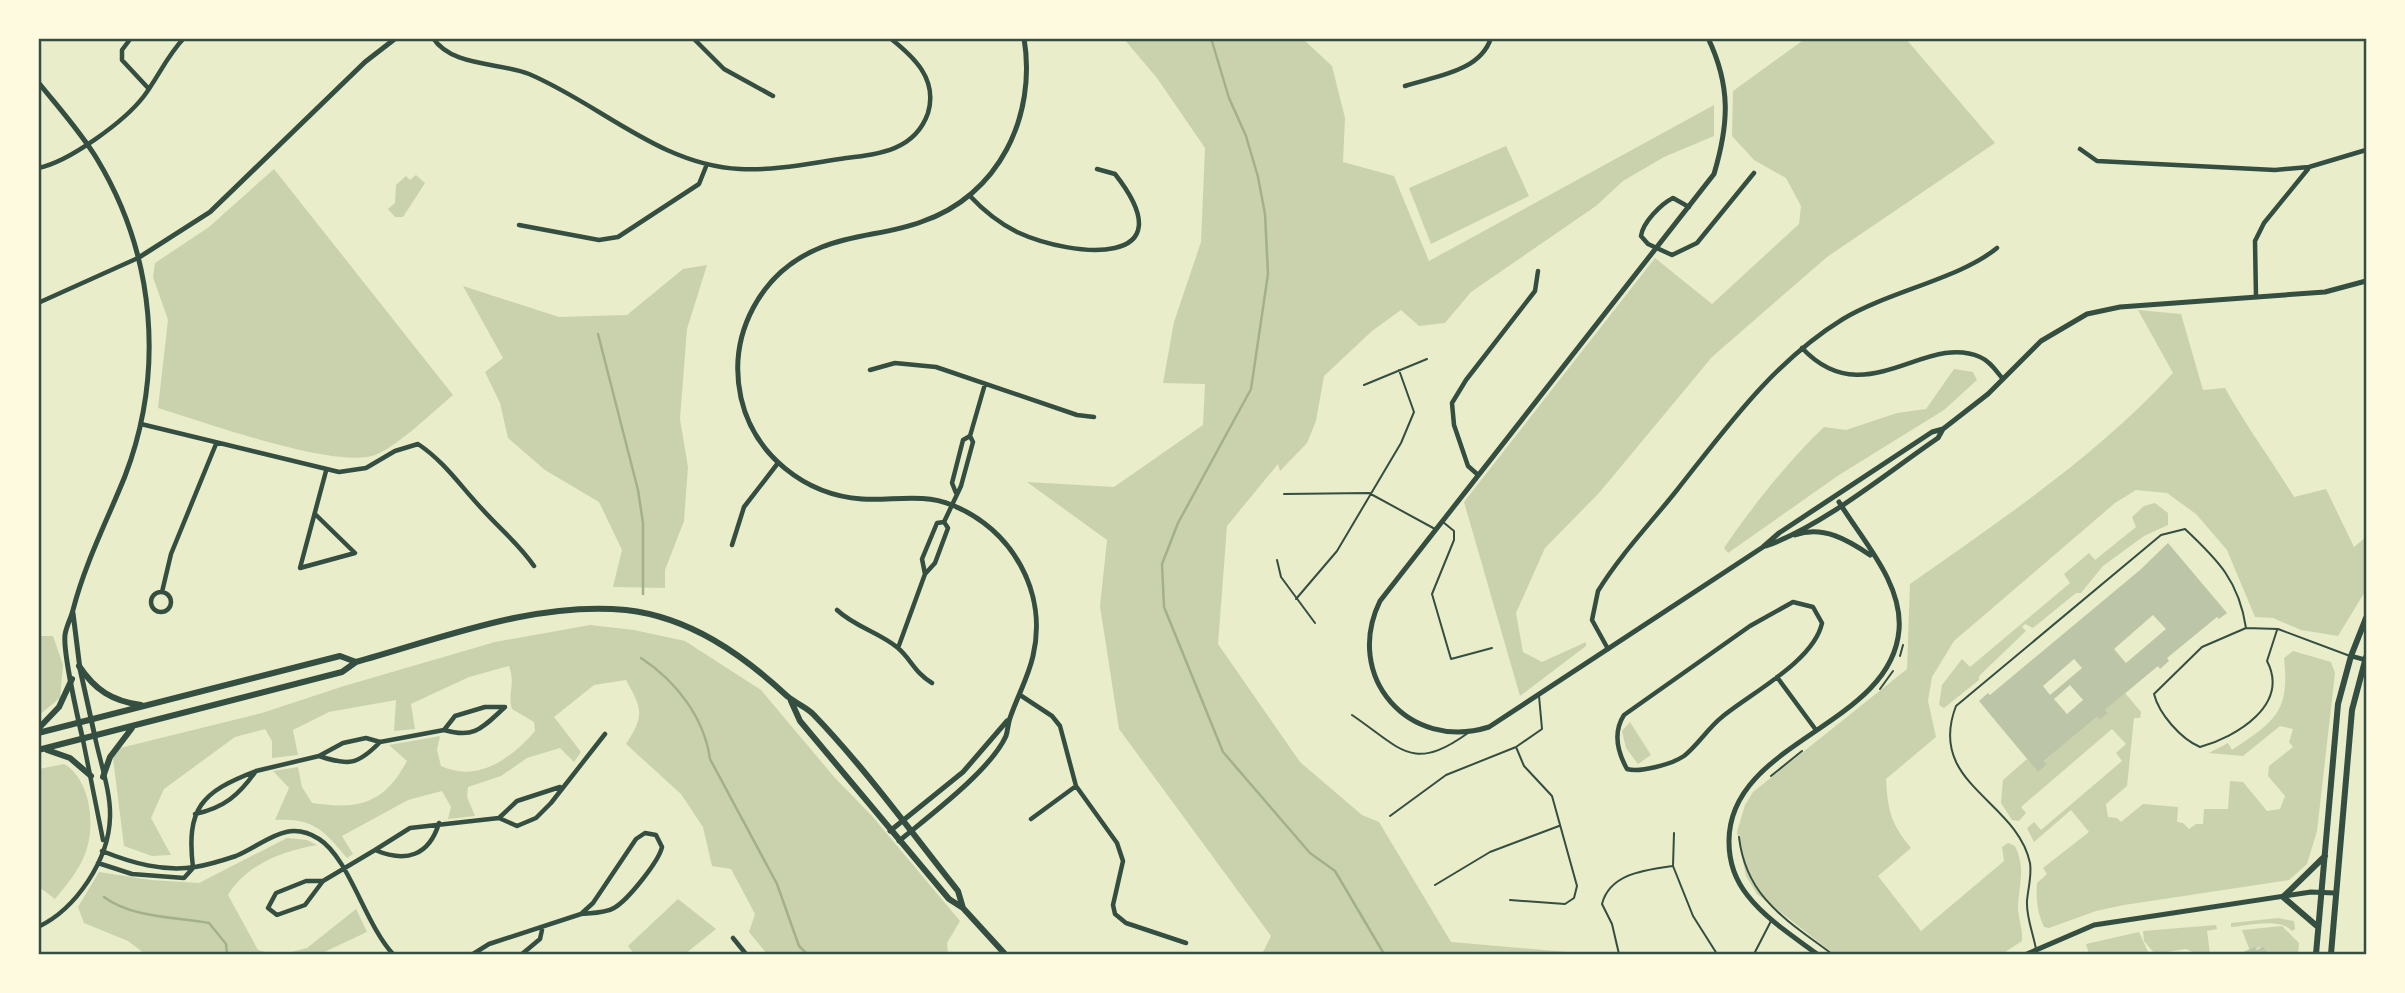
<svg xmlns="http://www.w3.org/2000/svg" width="2405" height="993" font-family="'Titillium Web',sans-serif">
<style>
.green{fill:#cad2ad}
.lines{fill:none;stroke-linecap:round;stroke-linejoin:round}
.stream{stroke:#a3b18a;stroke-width:2.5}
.building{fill:#bcc5a7;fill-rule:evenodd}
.path{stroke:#344e41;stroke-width:2}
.service{stroke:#344e41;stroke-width:2}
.minor{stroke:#344e41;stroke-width:4.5}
.tertiary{stroke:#344e41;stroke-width:5}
.secondary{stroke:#344e41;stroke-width:6}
.neatline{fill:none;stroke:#344e41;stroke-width:2.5}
</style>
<rect width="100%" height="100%" fill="#e9edc9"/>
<!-- green -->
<path class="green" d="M 1124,39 L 1303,39 L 1332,66 L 1345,118 L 1343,162 L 1394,176 L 1429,261 L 1714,105 L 1714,136 L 1664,157 L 1623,181 L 1596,206 L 1471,292 L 1445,323 L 1419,326 L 1401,310 L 1372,331 L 1324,376 L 1316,421 L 1307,443 L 1280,471 L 1278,464 L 1227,526 L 1218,644 L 1300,762 L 1362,815 L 1379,822 L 1451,942 L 1591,954 L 1262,954 L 1271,936 L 1119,729 L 1100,606 L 1107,540 L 1027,482 L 1114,487 L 1203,425 L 1205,384 L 1163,383 L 1174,322 L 1201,242 L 1205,148 L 1157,78 Z
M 1805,39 L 1906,39 L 1995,143 L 1827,257 L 1712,357 L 1599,493 L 1545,548 L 1516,613 L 1523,652 L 1542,662 L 1586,642 L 1586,646 L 1520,696 L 1464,502 L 1655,258 L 1712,304 L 1799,224 L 1801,206 L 1786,178 L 1754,160 L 1732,136 L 1733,91 Z
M 1506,146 L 1529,196 L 1431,244 L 1409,188 Z
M 274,169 L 453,395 C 435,410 394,450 372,456 C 329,467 204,422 158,408 L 168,320 L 153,277 L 155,263 L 209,227 Z
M 416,175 L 425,183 L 403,217 L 395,217 L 388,209 L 395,203 L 396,185 L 406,176 L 410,180 Z
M 707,265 L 687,329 L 680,419 L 688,467 L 684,521 L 665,570 L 665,588 L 613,587 L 622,550 L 599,502 L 545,470 L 508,438 L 500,403 L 485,372 L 503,358 L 463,286 L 559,317 L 627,315 L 683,269 Z
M 2138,310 L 2181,314 L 2203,390 L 2225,388 C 2246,426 2271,459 2294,497 L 2326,489 L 2354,547 L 2366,537 L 2366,590 L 2338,636 L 2301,630 L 2273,618 L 2255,617 L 2227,550 L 2196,514 L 2167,493 L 2136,490 L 2115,503 L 1954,641 L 1932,677 L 1928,701 L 1936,737 L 1886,779 C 1888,811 1890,822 1911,848 L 1878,876 L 1921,931 L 2004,861 L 2002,847 L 2008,843 L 2015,846 C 2026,869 2019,883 2018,907 C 2018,918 2023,929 2022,941 L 2002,954 L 1834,954 L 1757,894 L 1746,876 L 1737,832 L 1745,805 L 1753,792 L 1907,669 L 1910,584 C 2004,518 2095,457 2173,373 Z
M 1954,369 L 1973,372 L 1977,380 L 1944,410 L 1839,475 L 1728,553 L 1724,548 C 1751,508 1790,459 1824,427 L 1846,430 L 1897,413 L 1926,409 Z
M 2155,503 L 2168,513 L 2168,525 L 2144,536 L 2103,566 L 2081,593 L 2076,593 L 2033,628 L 2025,624 L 2022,627 L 2026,631 L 1979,676 L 1979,680 L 1944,708 L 1939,705 L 1942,685 L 1962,659 L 1970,667 L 2070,583 L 2064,574 L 2089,553 L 2095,560 L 2136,527 L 2132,517 L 2144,506 Z
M 590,625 L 634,630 L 685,641 L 761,690 L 835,778 L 872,816 L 960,921 L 947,943 L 948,954 L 767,954 L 749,932 L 755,914 L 731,869 L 712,866 L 703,827 L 681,794 L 626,744 C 645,715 642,709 626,680 L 594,685 L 554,717 L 581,752 L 574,762 L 560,748 L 527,758 L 501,776 L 468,787 L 467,797 L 475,816 L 448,819 L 451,807 L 442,791 L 408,800 L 342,836 L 353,854 L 347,858 C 323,830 314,818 275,820 L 289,788 L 273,771 L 298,767 L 302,787 L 312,803 C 359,810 384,804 407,761 L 389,745 L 440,736 L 437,750 L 441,766 C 477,783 511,759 535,731 L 534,722 L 512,709 C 507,694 516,685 509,666 L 469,677 L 411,704 L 415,729 L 394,731 L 396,700 L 329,712 L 293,730 L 298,755 L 272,758 L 272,741 L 265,729 L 235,737 L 164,789 L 151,818 L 171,855 L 152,856 L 124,846 L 112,750 L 262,713 L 344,686 L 495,642 Z
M 39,636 L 53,636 L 63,665 L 60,698 L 39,715 Z
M 2293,651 L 2331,662 L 2335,673 L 2317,831 L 2307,864 L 2289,880 L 2124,905 L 2096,911 L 2049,928 L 2044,927 C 2037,912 2036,899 2037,883 L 2047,874 L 2043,868 L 2089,832 L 2071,810 L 2034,842 L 2027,828 L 2034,822 L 2041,830 L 2122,761 L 2116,753 L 2126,744 L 2112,729 L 2021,807 L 2026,813 L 2019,821 L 2012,820 L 2001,803 L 2003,780 L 2027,759 L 2038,771 L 2047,764 L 2044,761 L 2097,717 L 2099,720 L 2107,713 L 2105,710 L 2125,693 L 2141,712 L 2140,718 L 2134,718 L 2127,786 L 2106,804 L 2108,817 L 2117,818 L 2121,822 L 2143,804 L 2178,807 L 2177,822 L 2183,823 L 2189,829 L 2196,824 L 2203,824 L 2204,809 L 2228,809 L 2230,781 L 2243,782 L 2267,811 L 2280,809 L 2285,796 L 2268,776 L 2269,766 L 2293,747 L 2289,742 L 2293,729 L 2280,726 L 2243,756 L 2209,753 L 2228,743 L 2232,750 C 2275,721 2290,712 2284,658 Z
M 1630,722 L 1651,755 L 1638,764 L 1626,748 L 1622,731 Z
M 64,764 C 91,779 96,827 85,854 C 79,870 66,886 55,899 L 39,887 L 39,769 Z
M 287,838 L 307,840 L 317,845 C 283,851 247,864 228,895 L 258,950 L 274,954 L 145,954 L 128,941 L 84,923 L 78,907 L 99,872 L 151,880 L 199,883 Z
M 678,899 L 716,929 L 685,954 L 634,954 L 628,946 Z
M 356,909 L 367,932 L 320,954 L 284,954 L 307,948 Z
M 2278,918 L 2294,921 L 2295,929 L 2292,931 C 2279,917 2247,926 2231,927 L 2231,923 Z
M 2216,925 L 2217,929 L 2207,931 L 2210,954 L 2197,954 L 2186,949 L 2155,954 L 2144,941 L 2143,931 Z
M 2282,926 L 2299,943 L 2298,954 L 2269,954 L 2263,946 L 2250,951 L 2242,930 Z
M 2139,932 L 2149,954 L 2089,954 L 2086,944 Z"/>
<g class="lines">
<!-- stream -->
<path class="stream" d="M 1211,38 L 1229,98 L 1246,136 L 1258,177 L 1265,214 L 1268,274 L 1251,389 L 1178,523 L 1162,564 L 1164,607 L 1223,752 L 1310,853 L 1335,871 L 1384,954
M 598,334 L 638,490 L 643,523 L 643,594
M 641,658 C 676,681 704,717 710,759 L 777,884 L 799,946 L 807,954
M 104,897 C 132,918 175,917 209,923 L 226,944 L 227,954"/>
</g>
<!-- building -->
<path class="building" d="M 2168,543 L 2227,613 L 2219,619 L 2217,617 L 2167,658 L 2169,661 L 2160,669 L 2158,666 L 2105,710 L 2108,713 L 2099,720 L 2097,717 L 2044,761 L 2047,764 L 2038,772 L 1979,701 L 1988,693 L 1990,695 L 2140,570 ZM 2153,615 L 2166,629 L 2126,663 L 2114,649 ZM 2074,659 L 2082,668 L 2050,695 L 2043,686 ZM 2070,685 L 2083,700 L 2067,714 L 2054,699 Z
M 2263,946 L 2269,954 L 2238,954 L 2255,947 L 2257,950 Z"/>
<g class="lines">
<!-- path -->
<path class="path" d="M 1900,656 L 1903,645
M 1880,689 L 1893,671
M 1771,776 L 1802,751
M 1739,837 C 1746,898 1787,920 1832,954"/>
<!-- service -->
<path class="service" d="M 1364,385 L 1427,359
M 1284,494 L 1369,493 L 1435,529
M 1443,522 L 1454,531 L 1454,540 L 1432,594 L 1451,659 L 1492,648
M 1277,560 L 1281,577 L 1315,623
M 1296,599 L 1337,551 L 1401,443 L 1414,412 L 1399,370
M 2246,628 L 2202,647 L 2154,694 C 2159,714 2181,739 2200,747 C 2236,737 2290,705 2267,661 L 2277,630
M 1352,715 C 1402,749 1412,773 1468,733
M 1390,816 L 1446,775 L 1516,747 L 1542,729 L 1539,696
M 1674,833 L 1673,866 L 1693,916 L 1717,954
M 1435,885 L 1490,852 L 1559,826
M 1510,900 L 1565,904 L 1574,898 L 1577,886 L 1552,796 L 1524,766 L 1516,747
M 2036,949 C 2033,933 2026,916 2027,901 C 2028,889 2032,875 2030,863 C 2017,800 1926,784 1956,706 L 2161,535 L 2185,529 C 2218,560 2239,581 2246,628 L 2278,629 L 2350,656
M 1619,954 L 1612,924 L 1602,904 C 1610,873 1646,870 1673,866
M 1754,954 L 1771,921"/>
<!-- minor -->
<path class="minor" d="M 131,38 L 122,50 L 122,60 L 149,89
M 433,38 C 452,67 499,62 529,74 C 600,104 660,165 740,169 C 775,171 811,163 846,158 C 880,154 915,150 928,113 C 938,79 914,57 890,38
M 693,38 L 724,69 L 773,96
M 1405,86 C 1435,76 1480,72 1491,38
M 2080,149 L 2097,161 L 2275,170 L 2309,167 L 2366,150
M 38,168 C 69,162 125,121 144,96 C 158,77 167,56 184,38
M 970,196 C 983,210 999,223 1017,232 C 1073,258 1189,268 1115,174 L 1097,169
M 1689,207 L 1673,198 C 1661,204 1643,222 1641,236 L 1648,244 L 1672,255 L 1697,243 L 1754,173
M 519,225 L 599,240 L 618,237 L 699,184 L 707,164
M 2256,297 L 2255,241 L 2264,223 L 2308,169
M 38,303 L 138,258
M 1802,348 C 1865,415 1925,332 1980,357 C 1990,361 1996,371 2003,379
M 870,370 L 895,363 L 936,367 L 1077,415 L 1094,417
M 141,424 L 339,472 L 366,468 L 395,451 L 418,444 C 445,462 461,487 483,510 C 500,529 519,544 534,566
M 1477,474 L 1468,466 L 1454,425 L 1452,403 L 1466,380 L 1535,291 L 1538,271
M 956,493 L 952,483 L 963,440 L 970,436
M 315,514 L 355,553 L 300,568 L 326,471
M 732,545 L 744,507 L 778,463
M 925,574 L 922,559 L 937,523 L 944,522 L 961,486 L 973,442 L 970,436 L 985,384
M 162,592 L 171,554 L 216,444
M151 602a10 10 0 1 1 20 0a10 10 0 1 1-20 0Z
M 1793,602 L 1813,607 L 1822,623 C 1814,661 1751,693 1722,717 C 1708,728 1698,745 1684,756 C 1672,764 1640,773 1627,769 C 1617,751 1613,732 1624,715 L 1750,626 Z
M 837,610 C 855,627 879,632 898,648 C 911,659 914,672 932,683
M 898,648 L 925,574 L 935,563 L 948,528 L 944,522
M 1608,649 L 1592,620 L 1598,591 C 1620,555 1650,524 1677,490 C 1727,427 1773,362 1843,319 C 1890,291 1959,279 1997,248
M 2351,656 L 2366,660
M 1777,677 L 1816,730
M 1020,695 L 1052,716 L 1060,726 L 1076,786 L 1117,843 L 1123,861 L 1113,905 L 1115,914 L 1126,923 L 1186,943
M 485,707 L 505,707 C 482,728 475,739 444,730 L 455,716 Z
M 83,740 L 103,840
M 380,742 C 358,765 348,766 319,756 L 343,743 L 366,738 L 380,742 L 444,730
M 256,771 L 319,756
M 560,787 L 517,801 L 499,818 L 517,826 L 536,818 L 551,803 L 605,734
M 1031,819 L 1076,786
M 439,823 C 429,856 406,863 375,850 L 410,828 L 499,818
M 102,851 C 132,863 163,872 195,867 C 208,865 224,860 236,856 C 265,844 286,818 319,839 C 349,858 365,924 393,954
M 98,863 L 132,874 L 184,878 L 193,868
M 193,868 C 186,808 201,792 256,771 C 239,795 224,808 195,814
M 323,881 L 305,905 L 277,915 L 268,908 L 276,893 L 306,881 L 323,881 L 375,850
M 38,927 C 76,909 109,860 110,817 C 111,792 100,762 95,737
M 733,938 L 746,954
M 473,954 L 489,944 L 581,914 L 593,903 L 636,839 L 645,833 L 656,835 L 662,847 C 659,861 628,900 614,908 C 606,913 591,913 581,914
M 522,954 L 540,939 L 542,930"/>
<!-- tertiary -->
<path class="tertiary" d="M 1708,38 C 1731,86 1729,124 1714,174 L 1380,601 C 1343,677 1409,752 1489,727 L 1763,547 L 1779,533 L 1932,432 L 1943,429
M 38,82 C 58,107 80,131 97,159 C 155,255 165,371 125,476 C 107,521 85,563 73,610 C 71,618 66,627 65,635 C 63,653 78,719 83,740
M 138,258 L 210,212 L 365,62 L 396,38
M 1795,535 C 1823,525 1848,540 1870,555
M 1766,546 C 1823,526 1888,472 1938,438 L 1943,429 L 1988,394 L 2041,341 L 2087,314 L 2120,307 L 2325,292 L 2366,281
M 73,613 L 80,669 L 95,737
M 890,831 L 963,772 L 1007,721
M 899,841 C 929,816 990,771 1006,736 C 1008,730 1008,723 1010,718 C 1017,697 1028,678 1033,656 C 1048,592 1012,529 952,505 C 923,493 892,501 862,499 C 805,495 754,455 741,398 C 727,334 761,271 822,247 C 854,234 889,234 921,222 C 999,196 1037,116 1024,38
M 1817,954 C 1794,937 1766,919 1748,896 C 1735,880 1729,862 1729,842 C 1728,741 1891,727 1899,630 C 1903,583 1862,540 1839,502
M 2027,954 L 2094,925 L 2311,892 L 2335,893"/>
<!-- secondary -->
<path class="secondary" d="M 79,666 C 95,690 112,701 141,705
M 791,701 L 800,721 L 949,899 L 963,908 L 1005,954
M 38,729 L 59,707 L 72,679
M 38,733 L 340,656 L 356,662
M 38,750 L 342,672 L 356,662 C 443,638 535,601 626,610 C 689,617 742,654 787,696 C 795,703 806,707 813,714 C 866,769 911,832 958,891 L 963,908
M 47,750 L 70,758 L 91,776
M 103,777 L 110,757 L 132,728
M 2318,927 L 2283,897 L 2325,856
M 2316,954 L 2338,704 L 2351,656 L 2366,618
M 2331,954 L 2352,710 L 2366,657"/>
</g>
<!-- border -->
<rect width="2405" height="993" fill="none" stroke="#fefae0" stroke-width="80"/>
<rect x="40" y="40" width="2325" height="913" class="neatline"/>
</svg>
